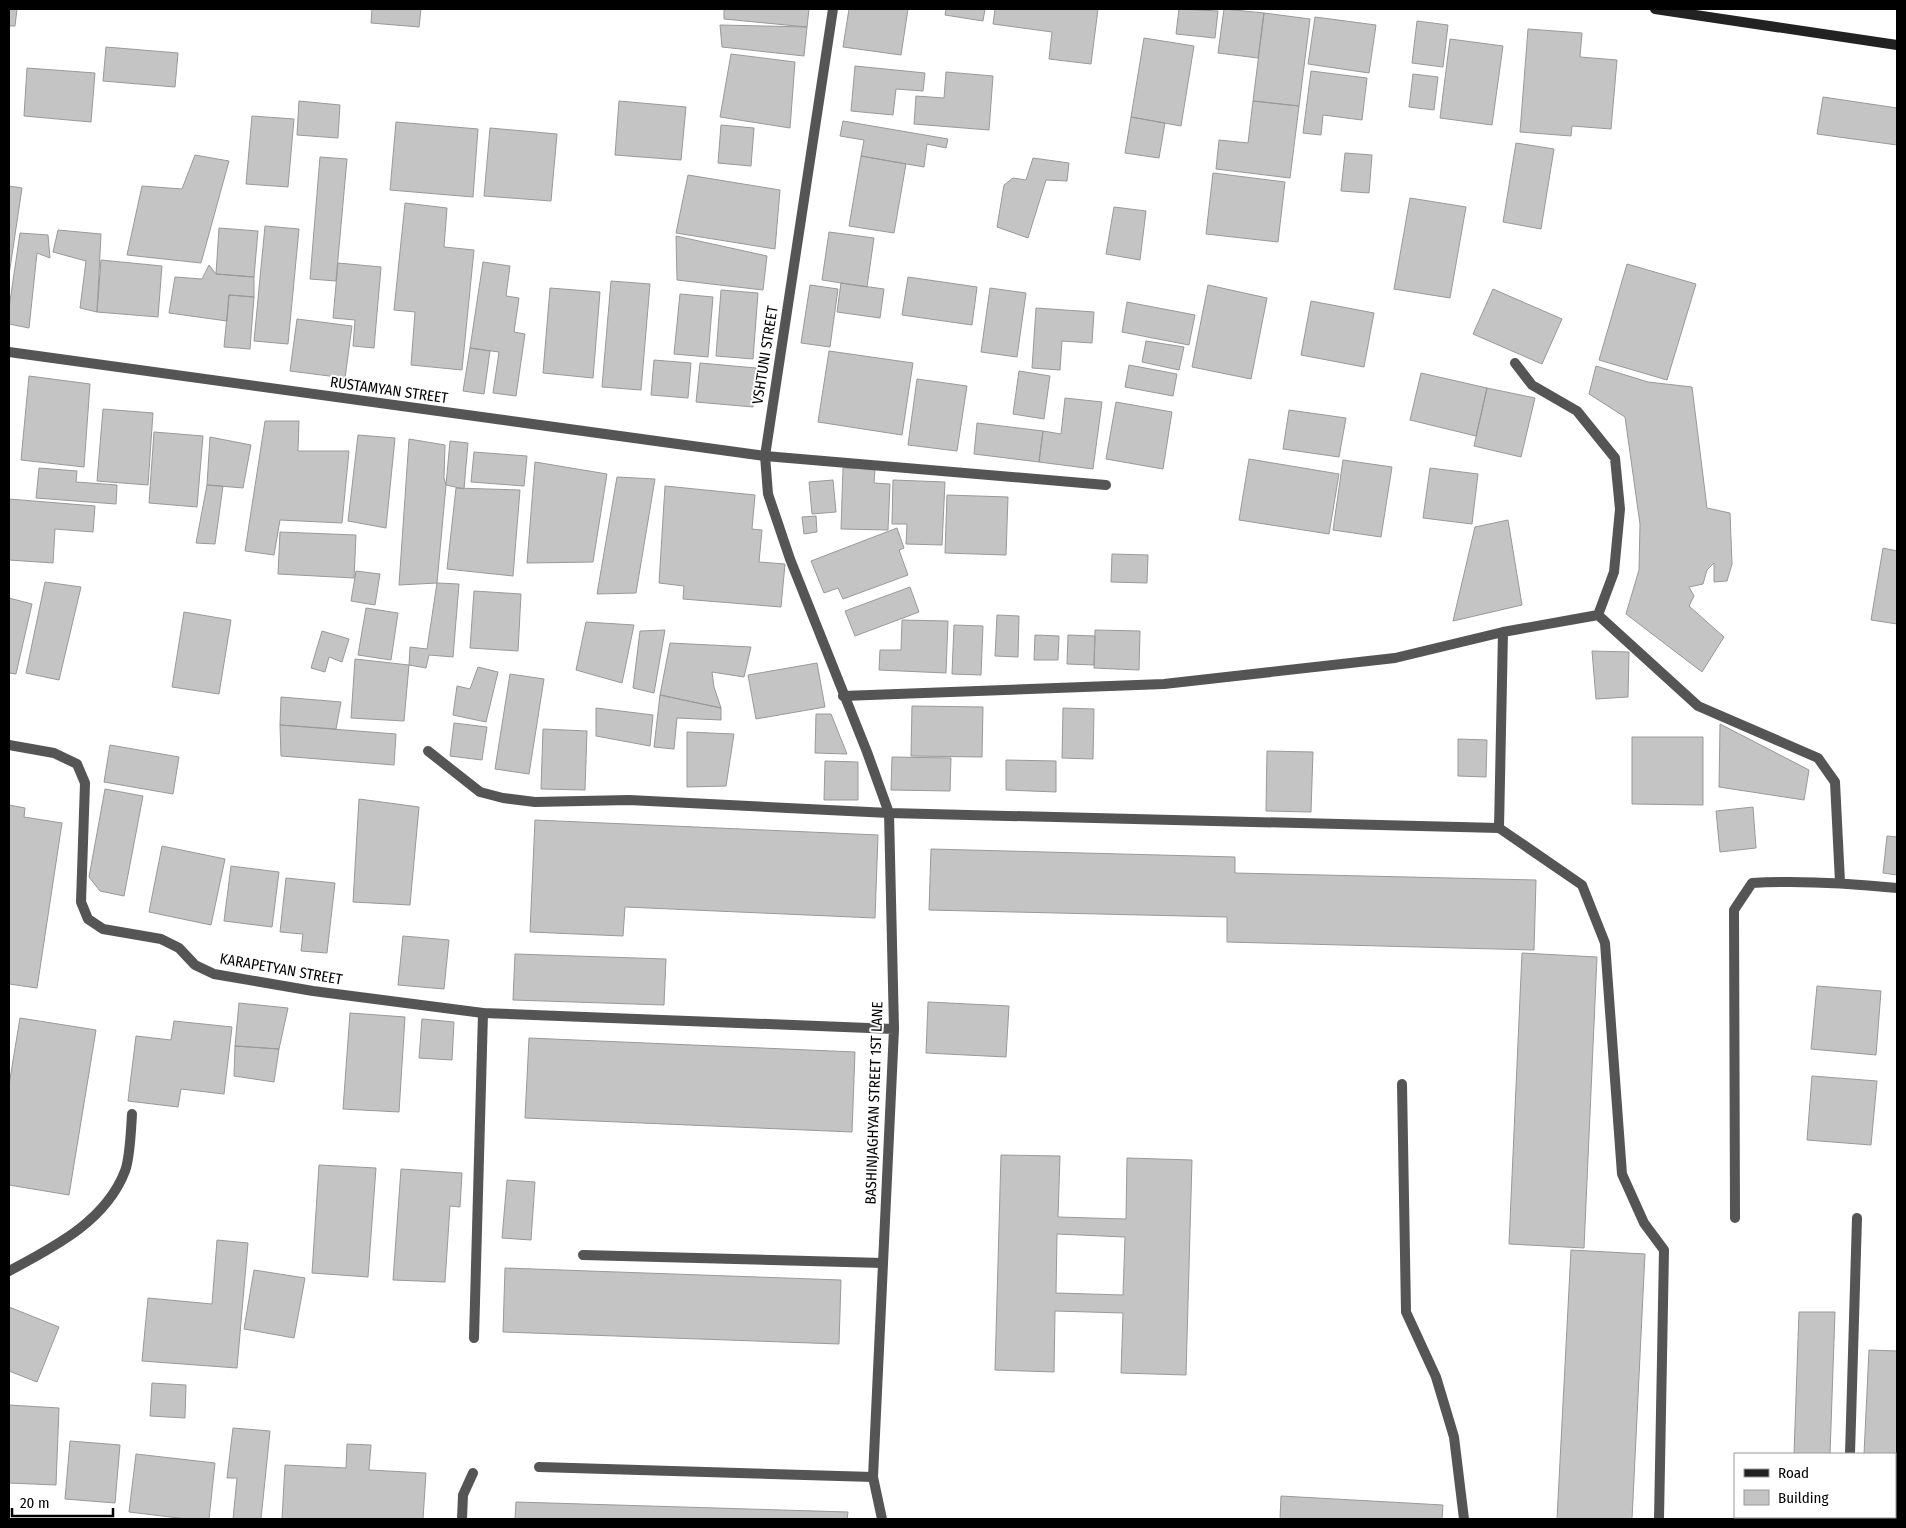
<svg xmlns="http://www.w3.org/2000/svg" width="1906" height="1528" font-family="'Fira Sans Condensed',sans-serif">
<style>
.building{fill:#c4c4c4;stroke:#999;fill-rule:evenodd}
.lines{fill:none;stroke-linecap:round;stroke-linejoin:round}
.lane{stroke:#555;stroke-width:10}
.street{stroke:#555;stroke-width:10}
.secondary{stroke:#222;stroke-width:10}
.labels{text-anchor:middle;stroke-width:4;stroke-linejoin:round;paint-order:stroke}
.street-label{font-size:15px;fill:#000;stroke:#fff}
</style>
<rect width="100%" height="100%" fill="#fff"/>
<!-- building -->
<path class="building" d="M 9,9 L 17,9 L 15,26 L 9,26 Z
M 372,9 L 421,9 L 419,27 L 371,23 Z
M 724,9 L 809,9 L 807,27 L 724,19 Z
M 849,9 L 908,9 L 901,55 L 843,47 Z
M 946,9 L 985,9 L 983,21 L 945,15 Z
M 995,9 L 1098,9 L 1091,64 L 1049,59 L 1052,32 L 993,24 Z
M 1179,9 L 1218,11 L 1215,38 L 1176,34 Z
M 1224,9 L 1264,13 L 1258,58 L 1218,53 Z
M 1264,13 L 1310,19 L 1299,106 L 1253,101 Z
M 1315,17 L 1376,25 L 1369,73 L 1308,64 Z
M 1417,21 L 1448,25 L 1443,67 L 1412,63 Z
M 720,25 L 807,27 L 804,56 L 722,47 Z
M 1528,29 L 1582,33 L 1580,57 L 1617,60 L 1611,129 L 1572,126 L 1571,136 L 1520,132 Z
M 1144,38 L 1194,46 L 1181,126 L 1131,117 Z
M 1450,39 L 1503,46 L 1492,125 L 1440,118 Z
M 106,47 L 178,53 L 175,87 L 103,81 Z
M 731,54 L 795,62 L 790,128 L 720,117 Z
M 855,66 L 925,73 L 923,91 L 896,89 L 893,115 L 851,111 Z
M 27,68 L 95,73 L 91,122 L 24,116 Z
M 1311,71 L 1367,78 L 1362,120 L 1323,115 L 1321,135 L 1303,133 Z
M 946,72 L 993,76 L 989,130 L 914,124 L 916,96 L 944,98 Z
M 1413,74 L 1438,77 L 1434,110 L 1409,107 Z
M 1823,97 L 1897,108 L 1897,145 L 1817,134 Z
M 299,101 L 340,105 L 338,138 L 297,135 Z
M 619,101 L 686,107 L 681,160 L 615,155 Z
M 1253,101 L 1299,106 L 1290,178 L 1216,169 L 1219,140 L 1248,143 Z
M 252,116 L 294,119 L 288,187 L 246,184 Z
M 1131,117 L 1165,123 L 1159,158 L 1125,153 Z
M 843,121 L 948,139 L 946,148 L 927,144 L 924,167 L 861,156 L 864,140 L 840,136 Z
M 396,122 L 478,129 L 473,197 L 390,190 Z
M 721,125 L 754,128 L 751,166 L 718,163 Z
M 490,128 L 557,134 L 551,201 L 484,196 Z
M 1516,143 L 1554,149 L 1541,229 L 1503,222 Z
M 1345,153 L 1372,155 L 1369,193 L 1341,191 Z
M 195,155 L 229,161 L 201,263 L 127,255 L 142,186 L 182,189 Z
M 861,156 L 906,164 L 894,233 L 849,226 Z
M 320,157 L 347,159 L 336,281 L 310,279 Z
M 1033,158 L 1069,163 L 1067,181 L 1046,180 L 1028,238 L 997,227 L 1004,185 L 1013,178 L 1026,180 Z
M 1213,173 L 1285,182 L 1278,242 L 1206,234 Z
M 688,175 L 780,190 L 775,249 L 676,233 Z
M 9,186 L 22,188 L 9,275 Z
M 1410,198 L 1466,207 L 1450,298 L 1394,289 Z
M 405,203 L 447,208 L 444,247 L 474,250 L 462,370 L 411,365 L 415,312 L 394,310 Z
M 1114,207 L 1146,211 L 1140,260 L 1106,254 Z
M 265,226 L 299,229 L 288,344 L 254,341 Z
M 219,228 L 258,231 L 254,277 L 216,274 Z
M 58,230 L 101,234 L 97,312 L 80,308 L 86,261 L 53,252 Z
M 829,232 L 874,238 L 867,287 L 822,280 Z
M 20,233 L 48,235 L 50,258 L 37,253 L 29,328 L 9,324 L 9,308 Z
M 676,236 L 767,256 L 763,290 L 677,280 Z
M 101,260 L 162,266 L 158,317 L 97,312 Z
M 483,262 L 510,266 L 506,296 L 519,298 L 514,332 L 525,334 L 516,396 L 493,393 L 499,352 L 470,348 Z
M 338,263 L 381,267 L 374,348 L 353,346 L 355,320 L 333,318 Z
M 1627,264 L 1696,284 L 1667,380 L 1599,360 Z
M 209,265 L 216,274 L 254,277 L 254,297 L 229,295 L 227,321 L 169,313 L 175,277 L 202,279 Z
M 908,277 L 977,287 L 972,325 L 902,315 Z
M 611,281 L 650,284 L 641,390 L 602,387 Z
M 841,283 L 884,289 L 880,318 L 837,312 Z
M 810,285 L 838,289 L 830,347 L 801,343 Z
M 1208,285 L 1267,298 L 1251,379 L 1192,367 Z
M 550,288 L 600,292 L 593,378 L 543,373 Z
M 990,288 L 1026,293 L 1017,357 L 981,352 Z
M 1493,289 L 1562,319 L 1542,364 L 1473,334 Z
M 721,290 L 758,293 L 753,359 L 716,356 Z
M 680,294 L 713,297 L 708,357 L 674,354 Z
M 229,295 L 254,297 L 250,349 L 224,347 Z
M 1311,301 L 1374,313 L 1364,367 L 1301,355 Z
M 1127,302 L 1195,315 L 1189,345 L 1122,332 Z
M 1036,308 L 1094,312 L 1092,343 L 1062,341 L 1060,370 L 1032,368 Z
M 297,319 L 352,326 L 345,378 L 290,371 Z
M 1146,341 L 1184,347 L 1179,370 L 1142,362 Z
M 470,348 L 490,351 L 484,394 L 463,391 Z
M 829,351 L 913,363 L 902,435 L 818,422 Z
M 654,360 L 691,363 L 688,398 L 651,395 Z
M 700,363 L 756,368 L 753,407 L 696,402 Z
M 1129,365 L 1177,374 L 1173,396 L 1125,387 Z
M 1596,366 L 1648,382 L 1692,387 L 1707,508 L 1730,513 L 1732,564 L 1727,581 L 1714,582 L 1714,563 L 1707,570 L 1703,584 L 1689,587 L 1694,596 L 1689,606 L 1724,637 L 1702,672 L 1626,614 L 1639,570 L 1640,524 L 1625,417 L 1589,394 Z
M 1019,371 L 1050,376 L 1044,419 L 1013,414 Z
M 1421,373 L 1487,388 L 1476,436 L 1410,420 Z
M 29,376 L 90,384 L 84,467 L 21,460 Z
M 917,379 L 967,386 L 957,451 L 908,445 Z
M 1487,388 L 1535,398 L 1521,457 L 1474,446 Z
M 1065,398 L 1102,402 L 1093,469 L 1039,462 L 1043,431 L 1061,434 Z
M 1116,402 L 1172,412 L 1163,469 L 1106,459 Z
M 103,409 L 153,413 L 148,485 L 97,481 Z
M 1289,410 L 1346,418 L 1339,457 L 1283,449 Z
M 265,421 L 299,421 L 298,451 L 349,451 L 342,523 L 280,520 L 274,555 L 245,551 Z
M 977,423 L 1043,431 L 1039,462 L 974,454 Z
M 154,432 L 203,436 L 197,507 L 149,503 Z
M 358,435 L 395,438 L 386,528 L 348,521 Z
M 210,437 L 251,445 L 243,488 L 207,485 Z
M 409,439 L 445,445 L 444,478 L 446,485 L 437,583 L 399,585 Z
M 450,441 L 468,443 L 464,489 L 446,485 Z
M 474,452 L 527,456 L 524,486 L 471,482 Z
M 1249,459 L 1339,474 L 1329,534 L 1239,520 Z
M 1343,460 L 1392,467 L 1381,537 L 1333,530 Z
M 535,462 L 607,474 L 593,562 L 527,563 Z
M 39,468 L 77,471 L 76,482 L 117,485 L 116,504 L 36,498 Z
M 843,468 L 875,469 L 874,483 L 890,484 L 888,530 L 841,529 Z
M 1430,468 L 1478,474 L 1472,524 L 1423,518 Z
M 617,477 L 655,479 L 636,593 L 597,594 Z
M 833,480 L 836,512 L 812,514 L 809,482 Z
M 893,480 L 945,482 L 942,545 L 906,544 L 907,524 L 892,524 Z
M 207,485 L 223,486 L 215,544 L 196,543 Z
M 665,486 L 755,495 L 752,529 L 762,530 L 759,562 L 785,564 L 781,607 L 683,599 L 684,586 L 659,583 Z
M 456,488 L 520,490 L 513,576 L 447,569 Z
M 947,495 L 1008,497 L 1006,555 L 945,553 Z
M 9,499 L 95,506 L 93,532 L 55,529 L 53,563 L 9,560 Z
M 816,516 L 817,532 L 804,534 L 802,517 Z
M 1508,520 L 1522,605 L 1453,621 L 1475,527 Z
M 897,528 L 904,548 L 899,550 L 908,575 L 843,599 L 838,588 L 824,593 L 811,561 Z
M 280,532 L 356,535 L 354,578 L 278,574 Z
M 1883,548 L 1897,551 L 1897,624 L 1871,620 Z
M 1112,554 L 1148,555 L 1147,583 L 1111,582 Z
M 356,571 L 380,574 L 375,605 L 351,601 Z
M 45,582 L 81,587 L 59,680 L 26,673 Z
M 437,583 L 459,584 L 453,657 L 429,655 L 426,668 L 409,665 L 410,647 L 427,649 Z
M 910,587 L 919,612 L 855,636 L 845,611 Z
M 474,591 L 521,594 L 518,651 L 470,648 Z
M 9,598 L 32,604 L 16,674 L 9,673 Z
M 366,608 L 398,613 L 391,660 L 358,655 Z
M 184,612 L 231,620 L 219,694 L 172,687 Z
M 997,615 L 1019,616 L 1018,657 L 995,656 Z
M 902,620 L 948,621 L 946,673 L 879,670 L 880,650 L 901,650 Z
M 586,622 L 634,625 L 622,683 L 576,670 Z
M 954,625 L 983,626 L 981,675 L 952,674 Z
M 665,630 L 654,693 L 633,688 L 640,631 Z
M 1095,630 L 1140,631 L 1139,670 L 1094,668 Z
M 322,631 L 349,639 L 342,662 L 329,657 L 325,672 L 311,668 Z
M 1035,635 L 1059,636 L 1058,660 L 1034,660 Z
M 1068,635 L 1095,636 L 1094,665 L 1067,664 Z
M 670,643 L 751,647 L 744,677 L 712,672 L 714,687 L 721,708 L 660,695 Z
M 1592,651 L 1629,652 L 1628,697 L 1596,699 Z
M 355,659 L 409,665 L 404,721 L 351,718 Z
M 817,663 L 825,707 L 756,719 L 748,675 Z
M 478,667 L 498,672 L 486,722 L 453,715 L 457,686 L 470,689 Z
M 510,674 L 544,679 L 529,774 L 495,769 Z
M 660,695 L 721,708 L 721,720 L 677,718 L 674,749 L 654,747 Z
M 281,697 L 341,702 L 336,729 L 280,725 Z
M 912,706 L 983,707 L 982,757 L 911,756 Z
M 596,708 L 653,715 L 650,746 L 596,736 Z
M 1063,708 L 1094,709 L 1093,759 L 1062,758 Z
M 816,714 L 831,714 L 847,754 L 815,753 Z
M 454,723 L 487,727 L 482,760 L 450,756 Z
M 1720,724 L 1809,770 L 1804,800 L 1719,787 Z
M 280,725 L 396,734 L 394,765 L 281,756 Z
M 543,729 L 587,731 L 585,790 L 541,789 Z
M 687,732 L 734,734 L 726,786 L 687,787 Z
M 1632,737 L 1703,737 L 1703,805 L 1632,804 Z
M 1458,739 L 1487,740 L 1486,777 L 1458,776 Z
M 110,745 L 179,757 L 173,794 L 104,782 Z
M 1267,751 L 1313,752 L 1311,812 L 1266,811 Z
M 892,757 L 951,758 L 950,791 L 891,790 Z
M 1006,760 L 1056,761 L 1056,792 L 1006,790 Z
M 825,761 L 858,762 L 858,800 L 824,800 Z
M 105,789 L 143,796 L 124,896 L 100,891 L 89,877 Z
M 359,799 L 419,807 L 410,905 L 353,902 Z
M 9,805 L 25,808 L 24,817 L 62,823 L 37,988 L 9,984 Z
M 1753,807 L 1756,848 L 1720,852 L 1716,811 Z
M 535,820 L 878,835 L 875,918 L 625,907 L 623,936 L 530,932 Z
M 1887,836 L 1897,837 L 1897,875 L 1883,873 Z
M 162,846 L 225,859 L 211,925 L 149,912 Z
M 931,849 L 1235,857 L 1235,873 L 1536,880 L 1534,950 L 1227,942 L 1227,917 L 929,910 Z
M 231,866 L 279,872 L 272,927 L 224,921 Z
M 286,878 L 335,883 L 327,953 L 301,951 L 303,934 L 280,932 Z
M 403,936 L 449,940 L 444,989 L 398,985 Z
M 1522,953 L 1597,957 L 1584,1248 L 1509,1244 Z
M 515,954 L 666,959 L 664,1005 L 513,1000 Z
M 1817,986 L 1881,991 L 1876,1055 L 1811,1049 Z
M 928,1002 L 1009,1006 L 1006,1057 L 926,1053 Z
M 239,1003 L 288,1008 L 279,1049 L 235,1046 Z
M 350,1013 L 405,1017 L 399,1112 L 343,1109 Z
M 20,1018 L 96,1030 L 69,1195 L 9,1185 L 9,1085 Z
M 422,1019 L 454,1022 L 452,1060 L 419,1058 Z
M 174,1021 L 232,1027 L 224,1094 L 181,1089 L 178,1107 L 128,1101 L 136,1036 L 171,1040 Z
M 529,1038 L 855,1052 L 852,1132 L 525,1118 Z
M 235,1046 L 279,1049 L 274,1082 L 234,1076 Z
M 1812,1076 L 1877,1081 L 1871,1145 L 1807,1140 Z
M 1001,1155 L 1060,1156 L 1058,1217 L 1126,1219 L 1127,1158 L 1192,1160 L 1186,1375 L 1121,1373 L 1123,1313 L 1055,1311 L 1054,1372 L 995,1370 ZM 1057,1234 L 1125,1237 L 1123,1295 L 1056,1293 Z
M 319,1165 L 376,1168 L 368,1277 L 312,1273 Z
M 401,1169 L 462,1173 L 460,1207 L 450,1206 L 445,1282 L 393,1280 Z
M 507,1180 L 535,1182 L 531,1240 L 502,1238 Z
M 217,1240 L 248,1243 L 237,1368 L 142,1361 L 148,1298 L 212,1304 Z
M 1571,1250 L 1645,1254 L 1632,1519 L 1557,1519 Z
M 505,1268 L 841,1280 L 839,1344 L 503,1332 Z
M 254,1270 L 305,1278 L 294,1338 L 244,1329 Z
M 9,1307 L 59,1327 L 37,1382 L 9,1371 Z
M 1799,1312 L 1835,1312 L 1830,1454 L 1794,1454 Z
M 1869,1350 L 1897,1351 L 1897,1519 L 1862,1519 L 1862,1517 L 1895,1517 L 1895,1454 L 1864,1454 Z
M 152,1383 L 186,1385 L 185,1418 L 150,1416 Z
M 9,1405 L 59,1408 L 56,1485 L 9,1483 Z
M 233,1428 L 270,1431 L 261,1519 L 233,1519 L 237,1478 L 227,1478 Z
M 70,1441 L 120,1445 L 115,1503 L 65,1499 Z
M 347,1444 L 371,1445 L 369,1470 L 426,1473 L 423,1519 L 282,1519 L 285,1465 L 346,1468 Z
M 136,1454 L 215,1463 L 209,1519 L 187,1519 L 129,1512 Z
M 1281,1496 L 1443,1505 L 1442,1519 L 1280,1519 Z
M 516,1502 L 848,1512 L 847,1519 L 515,1519 Z
M 1792,1517 L 1828,1517 L 1828,1519 L 1792,1519 Z"/>
<g class="lines">
<!-- lane -->
<path class="lane" d="M 1515,363 L 1532,385 L 1577,411 L 1615,458 L 1620,509 L 1614,572 L 1598,615
M 765,456 L 1106,485
M 1598,615 L 1698,706 L 1818,758 L 1835,782 L 1840,882
M 1503,632 L 1499,828 L 1582,885 L 1605,943 L 1622,1174 L 1644,1223 L 1664,1250 L 1659,1519
M 843,696 L 1164,684 L 1395,658 L 1503,632 L 1598,615
M 428,751 L 480,792 L 503,798 L 535,802 L 629,800 L 889,813 L 1499,828
M 1402,1084 L 1406,1312 L 1436,1377 L 1454,1437 L 1464,1519
M 1735,1218 L 1734,910 L 1752,883 C 1801,880 1848,883 1897,888
M 583,1255 L 883,1263
M 9,1271 C 54,1247 106,1221 125,1171 C 130,1158 131,1130 132,1114
M 474,1338 L 483,1013
M 1850,1454 L 1857,1218
M 539,1467 L 873,1477
M 462,1519 L 463,1495 L 473,1473
M 1848,1519 L 1848,1517"/>
<!-- street -->
<path class="street" d="M 833,9 L 765,456 L 768,494 L 790,559 L 867,752 L 889,813 L 894,1029 L 873,1477 L 882,1519
M 9,352 L 765,456
M 9,745 L 54,753 L 77,764 L 85,783 L 81,902 L 88,919 L 103,929 L 161,939 L 179,948 L 195,965 L 214,974 L 313,991 L 483,1013 L 894,1029"/>
<!-- secondary -->
<path class="secondary" d="M 1655,9 L 1897,45"/>
</g>
<g class="labels">
<!-- street labels -->
<g class="street-label">
<text transform="translate(765 355) rotate(-81)" y="5">VSHTUNI STREET</text>
<text transform="translate(389 390) rotate(8)" y="5">RUSTAMYAN STREET</text>
<text transform="translate(281 969) rotate(10)" y="5">KARAPETYAN STREET</text>
<text transform="translate(874 1103) rotate(-88)" y="5">BASHINJAGHYAN STREET 1ST LANE</text>
</g>
</g>
<!-- border -->
<rect width="1906" height="1528" fill="none" stroke="#000000" stroke-width="20"/>
<!-- legend -->
<rect x="1734" y="1453" width="162" height="65" fill="#ffffff" stroke="#999999"/>
<rect x="1744" y="1469" width="25" height="8" fill="#222222" stroke="#999999"/>
<text x="1778" y="1478" font-size="15" fill="#000000">Road</text>
<rect x="1744" y="1490" width="25" height="15" fill="#c4c4c4" stroke="#999999"/>
<text x="1778" y="1503" font-size="15" fill="#000000">Building</text>
<!-- scale -->
<path d="M12 1508v8h101v-8" fill="none" stroke="#000000" stroke-width="2.5"/>
<text x="20" y="1508" font-size="15" fill="#000000" stroke="#ffffff" stroke-width="4" paint-order="stroke">20 m</text>
</svg>
